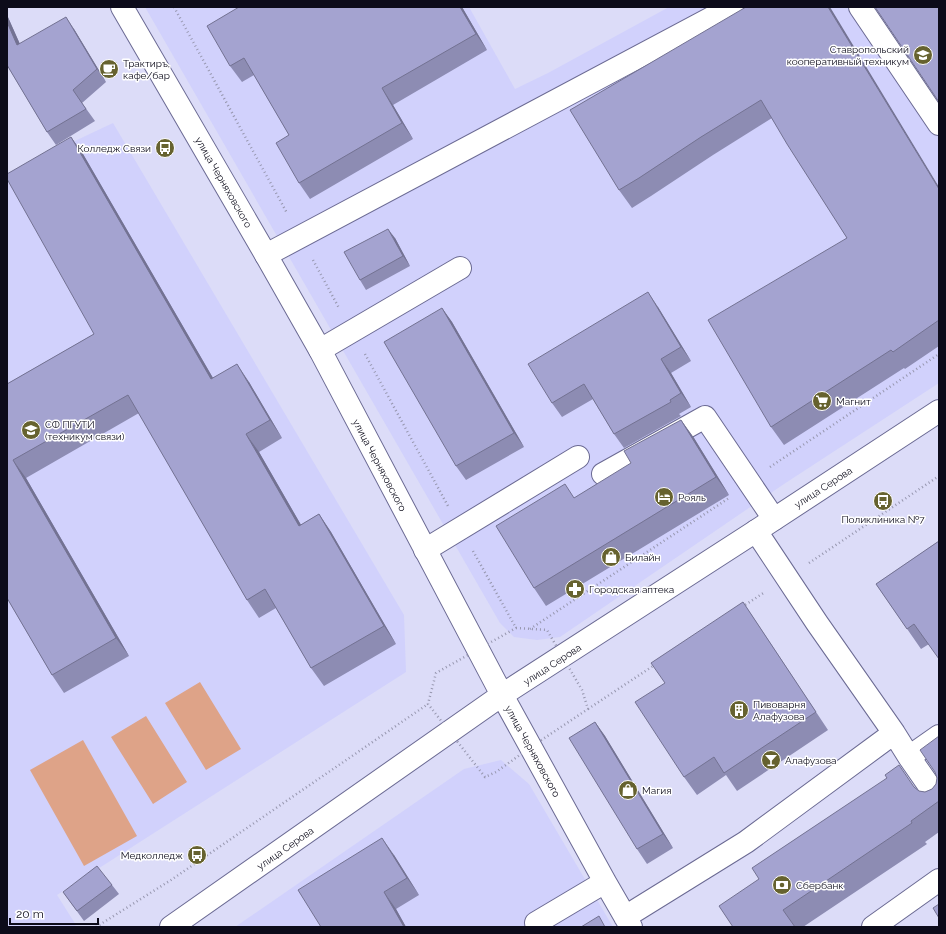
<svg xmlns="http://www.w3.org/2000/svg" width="946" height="934" font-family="Raleway,sans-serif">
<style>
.built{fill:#d1d1fc}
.green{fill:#dea388}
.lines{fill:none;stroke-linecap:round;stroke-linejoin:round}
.minor-casing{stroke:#6b6a93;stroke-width:24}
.major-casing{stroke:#6b6a93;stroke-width:24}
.path{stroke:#9797af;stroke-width:2.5;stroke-dasharray:1 3;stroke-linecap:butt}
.minor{stroke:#fff;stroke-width:22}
.major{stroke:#fff;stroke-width:22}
.wall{fill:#8d8cb3}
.shaded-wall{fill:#737292}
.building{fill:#a4a3d0;stroke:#737292}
.labels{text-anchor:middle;stroke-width:3;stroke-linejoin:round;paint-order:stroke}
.poi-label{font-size:10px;fill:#0c0b1a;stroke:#fff;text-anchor:start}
.street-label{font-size:10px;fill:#0c0b1a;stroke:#fff}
</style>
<rect width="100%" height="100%" fill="#dcdcf8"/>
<!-- built -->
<path class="built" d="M 145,7 L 469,7 L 515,89 L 548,73 L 669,7 L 853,7 L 939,136 L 939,383 L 784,484 L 560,637 L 537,640 L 514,637 L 500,623 Z
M 113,123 L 404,615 L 406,672 L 57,895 L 76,925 L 74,927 L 7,927 L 7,173 Z
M 501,760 L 529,784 L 613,927 L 235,927 L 464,769 Z"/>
<!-- green -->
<path class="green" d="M 200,682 L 241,749 L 206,770 L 165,703 Z
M 146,716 L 187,782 L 153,804 L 111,737 Z
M 83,740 L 137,836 L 84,866 L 30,770 Z"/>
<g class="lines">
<defs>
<path id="minor" d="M 860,7 L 939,124
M 266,255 L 732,7
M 320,350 L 460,268
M 603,474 L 705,417 L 774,519
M 756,531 L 817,623 L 894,733 L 909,757 L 939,736
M 425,550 L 578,457
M 502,695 L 605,882 L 631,927
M 909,757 L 939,800
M 625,917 L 746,842 L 894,733
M 536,923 L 605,882
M 873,927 L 939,880"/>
<path id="major" d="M 122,7 L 266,255 L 320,350 L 502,695
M 171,927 L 502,695 L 756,531 L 939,411"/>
</defs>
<!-- minor casing -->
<use href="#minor" class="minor-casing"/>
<!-- major casing -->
<use href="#major" class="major-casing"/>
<!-- path -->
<path class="path" d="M 174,7 L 287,213
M 313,260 L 339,308
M 365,354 L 448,506
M 770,467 L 939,354
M 473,551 L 516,628
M 809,563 L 939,476
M 742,607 L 765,592
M 516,628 L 547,630 L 582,690 L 588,709 L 531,747 L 496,772 L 485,777 L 428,704 L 436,673 Z
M 530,629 L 729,498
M 588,709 L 656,664
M 96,927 L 171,880 L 428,704"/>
<!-- minor -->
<use href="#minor" class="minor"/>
<!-- major -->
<use href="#major" class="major"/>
</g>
<!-- wall -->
<path class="wall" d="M 239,7 L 462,7 L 487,50 L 393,105 L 413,139 L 310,199 L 299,183 L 289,135 L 254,75 L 242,82 L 230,66 Z
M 746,7 L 939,187 L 939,346 L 905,369 L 904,368 L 784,445 L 771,427 L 847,238 L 772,118 L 713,155 L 651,196 L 632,208 L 619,190 Z
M 7,15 L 20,44 L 74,29 L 106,82 L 82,103 L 95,121 L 56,145 L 47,132 L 7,65 Z
M 71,137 L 83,154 L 213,378 L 249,382 L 282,438 L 259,452 L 301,525 L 319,514 L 331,532 L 396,644 L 324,686 L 311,668 L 276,608 L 259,618 L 247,600 L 139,413 L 26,478 L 129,656 L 64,693 L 52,675 L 7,598 L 7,384 L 94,334 Z
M 395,238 L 410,266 L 366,290 L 360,280 Z
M 658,307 L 691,361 L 671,373 L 691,407 L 679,414 L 681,416 L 624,448 L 614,434 L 593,399 L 562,417 L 552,403 Z
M 442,308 L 452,322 L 524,447 L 466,480 L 456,466 Z
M 681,420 L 694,438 L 729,495 L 546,606 L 534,588 L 631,463 Z
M 939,541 L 929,644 L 921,649 L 876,584 Z
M 743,602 L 828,730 L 737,791 L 726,775 L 697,795 L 684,777 L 665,683 Z
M 595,722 L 605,736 L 673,848 L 647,864 L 637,849 Z
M 939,736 L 939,832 L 925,842 L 927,844 L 803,927 L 733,927 L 914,787 L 919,791 L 925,792 L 932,789 L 936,784 L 937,778 Z
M 394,855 L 419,895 L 396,909 L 406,927 L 321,927 Z
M 112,885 L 119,894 L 84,921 L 63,892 Z"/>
<!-- shaded-wall -->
<path class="shaded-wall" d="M 460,7 L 462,7 L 487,50 L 476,34 Z
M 828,7 L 830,7 L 939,187 L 939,189 Z
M 7,15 L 26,58 L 17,45 L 7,22 Z
M 66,17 L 74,29 L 106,82 L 97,69 Z
M 382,88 L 393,105 L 413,139 L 402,123 Z
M 71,137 L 83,154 L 224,397 L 211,379 Z
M 388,229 L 395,238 L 410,266 L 403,256 Z
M 648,292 L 658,307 L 691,361 L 681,347 Z
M 442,308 L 452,322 L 524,447 L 514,433 Z
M 661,359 L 671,373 L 691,407 L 681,393 Z
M 237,364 L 249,382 L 282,438 L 270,420 Z
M 681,420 L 694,438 L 729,495 L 716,477 Z
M 246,434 L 259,452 L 312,544 L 299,526 Z
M 13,460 L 26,478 L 129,656 L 116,638 Z
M 319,514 L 331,532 L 396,644 L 384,626 Z
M 595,722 L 605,736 L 673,848 L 663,834 Z
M 382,838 L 394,855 L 419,895 L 407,878 Z
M 384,892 L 396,909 L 406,927 L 404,927 Z"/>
<!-- building -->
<path class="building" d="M 239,7 L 460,7 L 476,34 L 382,88 L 402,123 L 299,183 L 276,143 L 289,135 L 244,58 L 230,66 L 207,26 Z
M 746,7 L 828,7 L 939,189 L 939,320 L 893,352 L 891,350 L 771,427 L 708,320 L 847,238 L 787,144 L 761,100 L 701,137 L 639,178 L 619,190 L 570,110 Z
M 875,7 L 939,7 L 939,102 Z
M 66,17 L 97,69 L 73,90 L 86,109 L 47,132 L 7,65 L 7,22 L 17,45 Z
M 71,137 L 211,379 L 237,364 L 270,420 L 246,434 L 299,526 L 319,514 L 384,626 L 311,668 L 265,589 L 247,600 L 128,395 L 13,460 L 116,638 L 52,675 L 7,598 L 7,384 L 94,334 L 7,179 L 7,174 Z
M 388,229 L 403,256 L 360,280 L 344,252 Z
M 648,292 L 681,347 L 661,359 L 681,393 L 670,400 L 671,402 L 614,434 L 584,384 L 552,403 L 528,364 Z
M 442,308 L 514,433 L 456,466 L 384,342 Z
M 681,420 L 716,477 L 534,588 L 496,526 L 565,484 L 574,498 L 631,463 L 624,451 Z
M 939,541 L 939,659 L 914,624 L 907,629 L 876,584 Z
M 743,602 L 816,712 L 724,773 L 714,757 L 684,777 L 635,702 L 665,683 L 651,663 Z
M 595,722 L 663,834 L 637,849 L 569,738 Z
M 939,736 L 939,801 L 911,821 L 912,823 L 783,910 L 795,927 L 733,927 L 719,906 L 759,879 L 752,868 L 887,778 L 885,775 L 899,765 L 914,787 L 919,791 L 925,792 L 932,789 L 936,784 L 937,778 L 935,772 L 920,750 Z
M 382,838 L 407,878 L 384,892 L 404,927 L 321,927 L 298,890 Z
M 97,866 L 112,885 L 77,911 L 63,892 Z
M 939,904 L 939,918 L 933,908 Z
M 599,916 L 605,927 L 581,927 Z"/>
<!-- icons -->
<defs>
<symbol id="university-disc" viewBox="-11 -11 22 22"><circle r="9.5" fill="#66622f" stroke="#fff"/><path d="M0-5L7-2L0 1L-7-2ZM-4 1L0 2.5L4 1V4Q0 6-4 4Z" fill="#fff"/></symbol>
<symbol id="cafe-disc" viewBox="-11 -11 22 22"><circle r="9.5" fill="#66622f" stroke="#fff"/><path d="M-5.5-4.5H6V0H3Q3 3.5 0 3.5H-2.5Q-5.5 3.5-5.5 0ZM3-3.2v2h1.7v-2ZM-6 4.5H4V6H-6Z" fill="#fff"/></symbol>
<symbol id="bus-disc" viewBox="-11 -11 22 22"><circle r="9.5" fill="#66622f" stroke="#fff"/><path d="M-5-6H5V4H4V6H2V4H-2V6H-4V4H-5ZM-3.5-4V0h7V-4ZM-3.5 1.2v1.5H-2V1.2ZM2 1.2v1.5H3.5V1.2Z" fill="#fff"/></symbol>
<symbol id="supermarket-disc" viewBox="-11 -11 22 22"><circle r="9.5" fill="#66622f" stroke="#fff"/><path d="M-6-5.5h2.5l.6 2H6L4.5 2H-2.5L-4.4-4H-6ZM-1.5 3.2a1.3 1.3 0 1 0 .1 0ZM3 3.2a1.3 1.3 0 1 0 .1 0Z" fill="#fff"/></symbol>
<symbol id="hotel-disc" viewBox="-11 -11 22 22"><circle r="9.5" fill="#66622f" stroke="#fff"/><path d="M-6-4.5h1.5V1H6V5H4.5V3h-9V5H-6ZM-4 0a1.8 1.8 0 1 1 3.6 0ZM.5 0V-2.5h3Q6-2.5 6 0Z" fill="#fff"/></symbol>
<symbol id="shop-disc" viewBox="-11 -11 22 22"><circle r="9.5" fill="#66622f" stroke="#fff"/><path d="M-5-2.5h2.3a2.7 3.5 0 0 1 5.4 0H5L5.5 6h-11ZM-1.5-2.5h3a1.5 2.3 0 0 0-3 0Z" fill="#fff"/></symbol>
<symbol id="pharmacy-disc" viewBox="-11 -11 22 22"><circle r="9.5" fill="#66622f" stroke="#fff"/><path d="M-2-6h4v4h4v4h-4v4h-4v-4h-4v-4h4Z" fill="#fff"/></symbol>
<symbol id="building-disc" viewBox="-11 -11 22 22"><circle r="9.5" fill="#66622f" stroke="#fff"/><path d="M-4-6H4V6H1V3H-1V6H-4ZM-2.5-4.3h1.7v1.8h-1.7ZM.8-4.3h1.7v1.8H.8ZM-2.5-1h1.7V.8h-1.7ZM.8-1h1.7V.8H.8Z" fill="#fff"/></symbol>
<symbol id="bar-disc" viewBox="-11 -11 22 22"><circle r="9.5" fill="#66622f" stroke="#fff"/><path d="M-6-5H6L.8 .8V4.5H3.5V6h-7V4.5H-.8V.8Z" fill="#fff"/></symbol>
<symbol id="bank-disc" viewBox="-11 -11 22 22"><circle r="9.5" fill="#66622f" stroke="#fff"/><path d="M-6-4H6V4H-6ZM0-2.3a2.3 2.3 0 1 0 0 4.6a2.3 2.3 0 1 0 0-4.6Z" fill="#fff"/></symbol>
</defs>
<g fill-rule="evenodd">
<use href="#university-disc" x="912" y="44" width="22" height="22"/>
<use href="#cafe-disc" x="98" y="58" width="22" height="22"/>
<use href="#bus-disc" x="154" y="137" width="22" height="22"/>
<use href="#supermarket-disc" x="811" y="390" width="22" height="22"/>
<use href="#university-disc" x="20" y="419" width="22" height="22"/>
<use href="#hotel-disc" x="653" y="486" width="22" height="22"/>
<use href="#bus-disc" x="872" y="490" width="22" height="22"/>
<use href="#shop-disc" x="600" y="546" width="22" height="22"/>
<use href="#pharmacy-disc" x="564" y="578" width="22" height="22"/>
<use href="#building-disc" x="728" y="699" width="22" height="22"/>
<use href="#bar-disc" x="760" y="749" width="22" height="22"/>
<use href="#shop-disc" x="617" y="779" width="22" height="22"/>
<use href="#bus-disc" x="186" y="844" width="22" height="22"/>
<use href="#bank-disc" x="771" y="874" width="22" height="22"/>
</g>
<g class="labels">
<!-- poi labels -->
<g class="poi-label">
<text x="909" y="53" text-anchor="end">Ставропольский<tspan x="909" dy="12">кооперативный техникум</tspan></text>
<text x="123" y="67">Трактиръ,<tspan x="123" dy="12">кафе/бар</tspan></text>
<text x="151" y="152" text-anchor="end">Колледж Связи</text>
<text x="836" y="405">Магнит</text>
<text x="45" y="428">СФ ПГУТИ<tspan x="45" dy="12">(техникум связи)</tspan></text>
<text x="678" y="501">Рояль</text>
<text x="883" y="523" text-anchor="middle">Поликлиника №7</text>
<text x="625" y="561">Билайн</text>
<text x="589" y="593">Городская аптека</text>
<text x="753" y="708">Пивоварня<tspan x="753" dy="12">Алафузова</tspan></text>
<text x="785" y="764">Алафузова</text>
<text x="642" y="794">Магия</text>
<text x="183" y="859" text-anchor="end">Медколледж</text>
<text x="796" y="889">Сбербанк</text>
</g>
<!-- street labels -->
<g class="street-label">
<text transform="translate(224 182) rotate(60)" y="4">улица Черняховского</text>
<text transform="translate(380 465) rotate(62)" y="4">улица Черняховского</text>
<text transform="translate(823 487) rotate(-33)" y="4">улица Серова</text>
<text transform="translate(552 664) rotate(-33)" y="4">улица Серова</text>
<text transform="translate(533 751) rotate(61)" y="4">улица Черняховского</text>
<text transform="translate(285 848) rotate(-35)" y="4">улица Серова</text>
</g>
</g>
<!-- border -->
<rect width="946" height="934" fill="none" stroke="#0c0b1a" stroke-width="16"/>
<!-- scale -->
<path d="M10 918v6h88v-6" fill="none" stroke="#0c0b1a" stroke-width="2"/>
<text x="16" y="918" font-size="12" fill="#0c0b1a" stroke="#ffffff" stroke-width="3" paint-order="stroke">20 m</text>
</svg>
